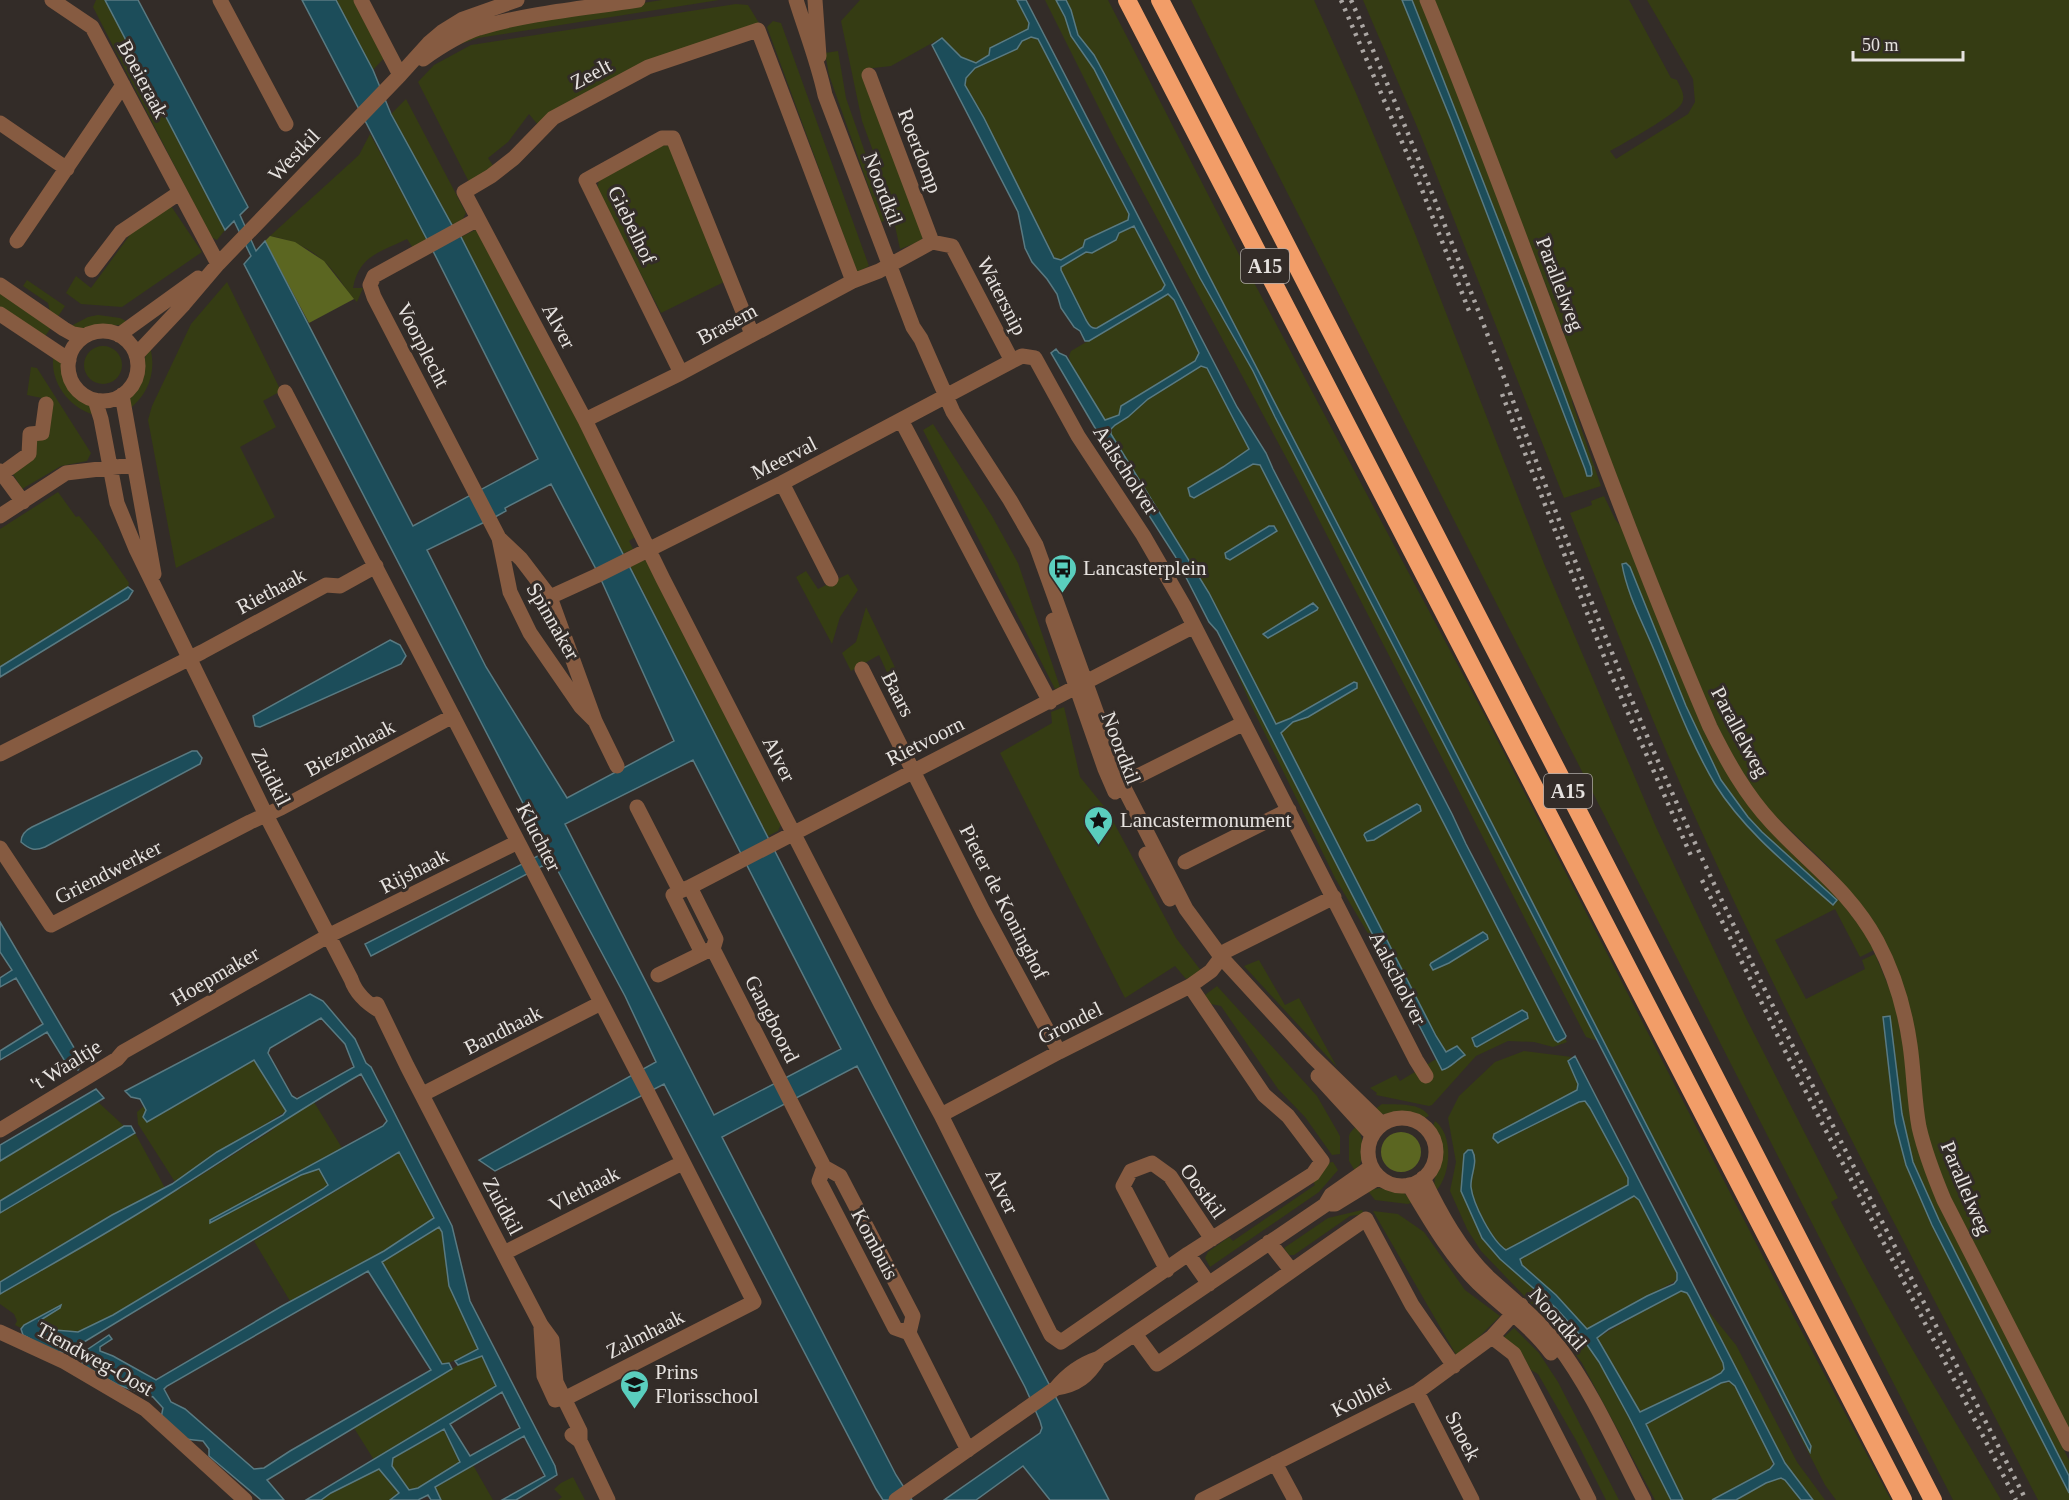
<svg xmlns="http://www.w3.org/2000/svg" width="2069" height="1500" viewBox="0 0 2069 1500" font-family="Georgia,serif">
<rect width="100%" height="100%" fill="#332c28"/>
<path fill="#353c13" d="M96 0H105L225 230 217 240 211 237 93 7Z
M336 0H357L386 56 373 70Z
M662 0H719L478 38 455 46 454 44 516 23Z
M860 0H1018L1029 23 1028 30 990 48 989 55 975 63 961 57 941 38 891 66 865 69 923 236 921 241 900 249 887 189 862 121 841 21Z
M1045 0H1056L1065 17 1071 36 1094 69 1200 278 1253 371 1275 417 1598 1041 1586 1037 1302 487 1116 142Z
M1066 0H1108L1234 245 1485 716 1794 1317 1891 1500H1836L1825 1485 1696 1232 1810 1451 1811 1446 1422 687 1106 78 1094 55 1078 35 1071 10Z
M1191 0H1314L1356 93 1414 231 1545 566 1656 827 1747 1020 1838 1198 1831 1202C1883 1304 1944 1401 2001 1500H1953L1237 94Z
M1363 0H1402L1451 120 1587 476 1592 474 1591 467 1526 291 1412 0H1420L1475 138 1573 397 1572 402 1601 486 1564 498 1421 136Z
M1433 0H1629L1671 78 1677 80C1680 87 1686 95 1682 103 1676 115 1624 143 1610 151L1616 159 1688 114 1695 102 1693 79 1647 0H2069V1433L1950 1196 1932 1151 1925 1122 1916 1043 1870 916 1830 868 1768 809 1750 786 1722 736 1685 652 1602 438 1545 283Z
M736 4 748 5 759 23 661 58 538 125 529 114 508 142 488 158 494 167 469 182 418 82 434 65 471 45Z
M773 21 781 23 869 266 857 272 767 27Z
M1032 37H1038L1167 288 1097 328 1090 327 1086 320 984 118 965 85 966 78 975 68 1017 49 1022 41Z
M838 51 846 98 874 178 884 221 881 222 829 75 825 53Z
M406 99 466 213 462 220 452 225 391 114Z
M370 134 427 239 413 248 407 239C381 252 359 255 353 288H363L357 302C348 294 344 285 337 276 320 253 298 241 270 236L359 155Z
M663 145 671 146 724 282 661 313 597 189 599 180Z
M171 206 202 252 122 307 81 304 66 293 76 276 91 288 135 228Z
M475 230 482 232 637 536 629 541 633 549 622 554 461 237Z
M27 280 65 306 57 318 50 312 48 303 23 286Z
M227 282 281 391 263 401 276 427 240 447 275 517 176 568 148 420 152 406 191 324Z
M0 290 52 326 44 338 0 309Z
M1169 293 1207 360 1481 883 1567 1042 1553 1047 1534 1042 1508 1041 1476 1056 1432 1105 1429 1106 1376 1095 1377 1093 1370 1088 1396 1075 1400 1081 1441 1056 1335 878 1249 701 1212 613 1070 364 1069 356 1071 351Z
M98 315 120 318 130 323C116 327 113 324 101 326 90 327 82 330 71 326L88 317Z
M84 365a19 19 0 1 1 38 0a19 19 0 1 1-38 0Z
M150 347C157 372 148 395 128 410 130 393 135 393 140 379 144 368 143 357 150 347Z
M54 353 62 363 69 386 87 403 95 415C69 408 48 381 54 353Z
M31 367 37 368 91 453 87 461 61 466 22 489 13 474 36 437 49 436 52 400 27 395Z
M933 424 992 516 1018 563 1060 687 1055 689 923 430Z
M58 492 76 517 79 516 101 543 129 583 128 587 0 667V529Z
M1604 496 1615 519 1622 528 1707 736 1830 887 1864 932 1874 950 1860 957 1835 909 1775 940 1806 999 1865 969 1862 960 1875 954 1893 997 1937 1200 2069 1460V1476L1939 1220 1913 1162 1902 1114 1890 1017H1883L1895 1123 1906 1165 1932 1225 2069 1493V1500H2038C1923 1277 1804 1056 1700 828 1653 725 1612 619 1570 513L1592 505 1591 501Z
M645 560 648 562 783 820 778 831 768 836 630 566Z
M806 571 818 589 848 574 858 590 840 617 832 644 796 577Z
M866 607 900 678 891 681 879 655 851 671 842 653 856 642Z
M1064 707 1080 777 1107 810 1176 938 1202 972 1186 979 1175 966 1125 998 1000 753 1052 723 1051 712Z
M1259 960 1285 1005 1299 998 1337 1067 1244 966Z
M1217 986 1317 1096 1340 1136V1154L1332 1155 1305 1117 1278 1089 1221 1006 1211 1004 1205 995Z
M1524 1051 1572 1057 1569 1059 1579 1086 1576 1091 1493 1136 1501 1141 1579 1102 1585 1101 1590 1107 1628 1178V1185L1506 1250C1492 1241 1473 1204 1471 1188 1471 1179 1474 1168 1475 1159L1468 1150 1464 1154 1461 1191 1482 1238 1500 1259 1551 1303 1576 1330 1599 1362 1629 1417 1671 1500H1655L1582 1363 1557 1330 1481 1251 1467 1229 1450 1191 1456 1162 1448 1118 1459 1096 1495 1062Z
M254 1060 286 1111 175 1182 138 1124 137 1112 144 1106 146 1110 147 1122Z
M98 1102 124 1126 0 1201V1161Z
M314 1102 342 1148 210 1222 301 1175 319 1169 328 1185 302 1204 113 1315 78 1332 44 1329 39 1326V1321L60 1308 24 1325 21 1328 15 1325 17 1321 14 1314 0 1304V1294L176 1191 271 1131 290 1115Z
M1382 1104C1398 1105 1420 1102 1429 1116L1424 1118 1411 1113 1383 1114 1374 1110Z
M1435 1121C1454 1135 1451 1175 1436 1191 1431 1177 1440 1169 1441 1156 1442 1145 1437 1137 1433 1126Z
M1356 1126C1365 1139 1366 1160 1355 1171L1349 1161V1136L1350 1133Z
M135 1133 165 1188 112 1215 0 1282V1213Z
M400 1152 434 1218 384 1251 290 1301 254 1241Z
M1333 1162 1338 1170 1319 1192 1210 1267 1205 1258 1208 1252 1229 1237 1233 1241 1315 1185 1312 1180 1325 1163Z
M1379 1188 1404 1193 1413 1202 1408 1204 1375 1200 1368 1191Z
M1632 1196 1639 1200 1677 1273V1280L1587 1329 1556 1295 1520 1264V1259Z
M1362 1210 1366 1218 1357 1215 1350 1216 1294 1255H1289L1284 1248 1328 1218Z
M1373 1211 1398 1214 1424 1232 1465 1290 1500 1316 1458 1358Z
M439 1227 442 1232 449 1286 478 1349 449 1363 442 1364 382 1262Z
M1681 1291 1687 1293 1689 1296 1723 1363 1724 1369 1721 1373 1712 1378 1640 1412 1597 1338 1671 1295Z
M1705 1307 1736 1345 1797 1462 1825 1500H1813L1785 1463Z
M1514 1328 1539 1353 1558 1382 1619 1500H1606L1577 1442 1538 1374 1531 1370 1521 1352 1504 1337Z
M482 1356 497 1386 374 1460 354 1428 460 1364Z
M1731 1382 1735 1386 1771 1457 1773 1467 1712 1500H1683L1646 1425 1721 1383Z
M443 1429 460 1462 418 1488 409 1490 392 1466 393 1458Z
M473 1465 493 1500H441L434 1488Z
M379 1469 399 1494 390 1500H321L331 1493Z
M573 1477 585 1500H558L562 1497 554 1489 561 1483Z
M1781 1478 1785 1480 1801 1500H1736L1766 1483Z"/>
<path fill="#5b6621" d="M270 236 295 242 324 261 354 299 309 323 265 241Z
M1381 1152a20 20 0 1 1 40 0a20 20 0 1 1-40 0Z"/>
<path fill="#1c4d5a" stroke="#597a82" stroke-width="1.5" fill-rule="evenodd" d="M105 0H138L248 207 240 215 256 251 265 241 413 526 538 459 433 251 302 0H336L373 70 391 114 452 225 461 237 919 1133 1109 1500H1050L1023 1466 976 1500H944L1040 1433 1042 1428 1040 1421 1025 1387 857 1066 722 1137 896 1475 912 1500H883L876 1489 664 1084 495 1171 479 1160 656 1062 625 996 558 871 542 866 371 956 365 944 538 856 544 844 244 264 251 256 234 221 225 230ZM551 484 598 573 674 741 567 798 486 667 427 550 495 517 506 511 505 508ZM693 760 841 1049 714 1115 565 824Z
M1017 0H1026L1237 407 1266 453 1273 469 1452 814 1466 844 1566 1036 1565 1038 1558 1042 1555 1040 1260 465 1253 464 1194 498 1190 496 1188 488 1223 467 1249 449 1207 368 1201 366 1148 399 1128 417 1115 425 1111 429V434L1209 593 1276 724 1291 718 1354 682 1357 683V688L1308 717 1293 722 1281 733 1436 1036 1446 1052 1457 1046 1465 1055C1457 1059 1451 1068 1442 1070L1217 631 1209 622 1175 556 1118 467 1051 353 1056 349 1059 353 1066 356 1105 420 1119 415 1121 406 1195 361 1199 353 1174 300 1168 294 1089 341H1085L1080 331 1074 327 1061 308 1057 294 1047 279 1032 262 1025 248 1018 212 932 45 942 38 961 57 976 63 989 55 990 48 1028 29 1029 23ZM1031 37 1038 39 1129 214 1128 220 1085 240 1083 247 1061 260 1054 258 984 118 965 85 966 78 975 68 1017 49 1022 41ZM1134 226 1165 285 1162 290 1097 328C1091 329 1089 325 1086 320L1061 270V267L1086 252 1092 253 1116 240 1119 233Z
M1056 0H1066L1071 10 1078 35 1094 55 1106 77 1422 687 1811 1446 1810 1452 1275 417 1253 371 1200 278 1094 69 1071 36 1065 17Z
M1402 0H1412L1418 15 1526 291 1591 467 1592 474 1591 476H1587L1585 469 1451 120Z
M1269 526H1274L1277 531 1230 560 1226 558 1225 553Z
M1626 563 1630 567 1686 706 1721 780 1748 817 1762 832 1837 900 1833 905C1791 868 1745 832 1715 784 1690 742 1673 695 1654 650 1643 623 1627 594 1622 564Z
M128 587 133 591 128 599 0 677V667Z
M1313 603 1318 608 1317 610 1268 638 1263 634Z
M390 640 400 645 406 656 401 664 260 727 255 726 253 716Z
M192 751H197L202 758 200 764 45 847C35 851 30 850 21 842 21 834 26 830 32 827Z
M1417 804 1420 806 1421 811 1374 840 1367 841 1364 835 1365 833Z
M0 922 83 1063 78 1070 66 1063 47 1032 0 1060V1051L43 1024 16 978 0 987V978L12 970 0 952Z
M1483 932 1487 935 1488 939 1449 963 1433 970 1430 965 1431 963Z
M310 994 323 1001 355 1039 366 1063 371 1067 452 1226 470 1301 555 1466 557 1475 516 1500H502L545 1476 524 1436 435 1487 441 1500H431L428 1495 418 1500H390L399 1493 379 1469 331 1493 321 1500H306L496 1386 482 1356 458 1365 455 1361 478 1349 449 1286 442 1232 439 1227 382 1262 442 1364 449 1363 452 1369 267 1480 284 1500H261L209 1456V1449L203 1441 185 1439 161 1418 163 1408 153 1397 118 1385 82 1365 81 1354 74 1348C58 1360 39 1343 23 1335L21 1329 24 1325 61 1305 60 1308 39 1321V1326L44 1329 78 1332 113 1315 323 1189 328 1185 319 1169 301 1175 210 1223V1220L383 1126 387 1121 361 1074C298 1110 238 1151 176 1190 119 1227 59 1260 0 1294V1282L112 1215 172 1184 217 1152 283 1115 286 1111 254 1060 147 1122 143 1117 146 1110 140 1099 131 1097 125 1091ZM321 1018 345 1044 354 1067 297 1099 292 1096 268 1053 270 1048ZM399 1152 434 1218 384 1251 282 1306 156 1380 113 1356 100 1351V1347L112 1339 109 1335 85 1351 79 1345ZM368 1271 431 1370 290 1451 264 1468 254 1469 185 1409 171 1402 164 1389 167 1386ZM502 1392 520 1428 470 1456 450 1424ZM444 1429 460 1462 418 1488 409 1490 392 1466 393 1458Z
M1522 1010 1527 1013 1528 1018 1477 1047 1475 1046 1472 1038Z
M1890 1016 1902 1114 1913 1162 1939 1220 2069 1476V1493L1932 1225 1906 1165 1895 1123 1883 1017Z
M1575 1056 1785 1463 1813 1500H1801L1785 1480 1781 1478 1766 1483 1736 1500H1712L1770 1469 1774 1464 1735 1386 1729 1381 1721 1383 1646 1424 1683 1500H1671L1629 1417 1599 1362 1581 1336 1556 1308 1500 1259 1482 1238 1461 1191 1464 1154 1468 1150H1472C1479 1162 1470 1175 1471 1187 1473 1204 1492 1241 1506 1250L1628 1185V1178L1590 1108 1585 1101 1579 1102 1501 1141 1498 1143 1493 1138 1494 1134 1577 1090 1578 1084 1568 1061ZM1634 1196 1639 1200 1677 1273V1280L1674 1284 1647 1296 1587 1329 1556 1295 1522 1265 1520 1259ZM1681 1291 1687 1293 1689 1296 1723 1363 1724 1369 1721 1373 1712 1378 1640 1412 1597 1338 1609 1329Z
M96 1089 104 1098 0 1161V1145Z
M124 1126H131L135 1133 0 1213V1201Z"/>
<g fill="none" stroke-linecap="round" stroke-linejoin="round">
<path stroke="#865b41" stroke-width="15" d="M52 0 92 27 218 264
M220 0 286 124
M361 0 400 75
M796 0C806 32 818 62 825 95L913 327 921 339 953 412 1010 500 1036 545 1123 786 1186 909 1222 958 1312 1056 1382 1124
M815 0 819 56
M1427 0C1526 240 1607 488 1710 727 1727 761 1745 794 1772 823 1810 864 1849 890 1877 941 1894 973 1905 1010 1910 1045 1914 1072 1914 1100 1919 1127 1925 1153 1934 1176 1944 1200L2069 1444
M423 59C440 47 458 35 479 28 528 13 587 8 638 0
M869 75 932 242
M0 123 67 169
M478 219 374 276 370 285 374 297 499 538 510 592 530 633 581 707 595 721 550 597 521 559 499 538
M17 241 123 85
M92 270 121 232 179 193
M853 281 758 30 648 67 553 118 514 158 491 176 464 192 585 420 663 579 882 1006 941 1115 1051 1335 1061 1342 1188 1254 1313 1174 1322 1161 1288 1116 1264 1095 1190 986
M0 285 64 329 73 334 85 336
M0 314 69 360
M68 366a35 35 0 1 1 70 0a35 35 0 1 1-70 0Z
M119 335 198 278
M136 355 184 304 218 264 400 75 429 43 442 32 463 19 517 0
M1012 361 1022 356 1035 358 1078 436 1143 535 1184 606 1416 1060 1426 1076
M681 373 586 180 662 138H673L752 334
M285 392 648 1093 754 1302 570 1396 555 1400
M122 395 154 574
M95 400 101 419 117 503 136 549 266 815 351 979C356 994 366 1003 380 1011
M901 420 1050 702
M0 471 23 502
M0 475 29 454 30 434 42 433 46 404
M782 483 831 579
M0 516 66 473 133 465
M550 597 596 576 782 483 1012 361 952 246 932 242 879 271 853 281 681 373 585 420
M1053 620 1105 769 1115 792
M862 669 983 911 1059 1052
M595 721 617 766
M0 754 202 652 326 585 340 586 376 566
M1140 775 1244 723
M637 807 680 891 690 887
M0 848 51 925 250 822 281 808 453 716
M1146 854 1170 899
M1185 862 1289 810
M680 891 673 895 702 953
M658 975 709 950
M377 1004 407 1066 518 1281 541 1325 552 1340 556 1382 580 1431V1441
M1318 1076 1372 1135
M423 1094 601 1003
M941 1115 1059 1052 1190 986 1211 971 1226 951 1334 897
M1368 1152a34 34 0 1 1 68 0a34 34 0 1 1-68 0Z
M0 1130 117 1059 123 1052 328 936 518 842
M824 1167 819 1181 895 1328 909 1333
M1423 1178C1440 1213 1460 1250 1488 1277 1512 1299 1537 1318 1557 1344 1592 1390 1617 1448 1644 1500
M1409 1185C1430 1220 1449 1254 1478 1283 1503 1307 1530 1325 1551 1353
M1331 1204H1335L1379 1177
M1269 1242 1291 1270
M504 1253 682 1163
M1188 1254 1209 1284
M1167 1270 1123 1186 1131 1171 1152 1163 1170 1176 1212 1239
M541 1328 544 1376 555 1400
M0 1332 65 1362 145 1409 245 1500
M1135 1334 1157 1364C1228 1318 1295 1267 1366 1219L1412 1305 1454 1366
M1492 1337 1514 1354 1589 1500
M1056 1388C1077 1385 1088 1376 1099 1358
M1417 1392 1472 1500
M572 1435 580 1441 608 1500
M968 1450 909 1333 913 1316 840 1176 824 1167 713 949 716 939 690 887 1194 626
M1275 1463 1295 1500
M896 1500 1056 1388C1068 1373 1081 1364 1099 1358L1325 1205 1331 1195 1371 1167
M1202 1500 1417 1392 1492 1337 1521 1305"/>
<path stroke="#f29d68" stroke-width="18" d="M1127 0 1903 1500
M1160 0 1933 1500"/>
<path stroke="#aba6a3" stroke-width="4.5" stroke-dasharray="3 6" stroke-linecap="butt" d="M1341 0 1417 177 1471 316
M1351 0C1461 247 1546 504 1654 752 1766 1007 1899 1252 2026 1500
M1502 394 1610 672 1692 858
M1702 880 1788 1057 2016 1500"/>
</g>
<defs>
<symbol id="bus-pin" viewBox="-11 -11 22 30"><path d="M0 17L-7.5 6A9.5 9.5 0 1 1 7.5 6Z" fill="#5acebe" stroke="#332c28"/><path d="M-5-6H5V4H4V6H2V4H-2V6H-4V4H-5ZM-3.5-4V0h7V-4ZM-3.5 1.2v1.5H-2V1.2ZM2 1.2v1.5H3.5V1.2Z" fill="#111"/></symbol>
<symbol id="sight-pin" viewBox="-11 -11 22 30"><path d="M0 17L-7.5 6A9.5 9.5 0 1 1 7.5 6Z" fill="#5acebe" stroke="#332c28"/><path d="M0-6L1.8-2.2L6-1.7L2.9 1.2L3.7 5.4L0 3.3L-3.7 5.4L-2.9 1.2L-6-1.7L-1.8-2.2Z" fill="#111"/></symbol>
<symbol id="school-pin" viewBox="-11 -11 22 30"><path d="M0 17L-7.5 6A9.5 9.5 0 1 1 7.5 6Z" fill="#5acebe" stroke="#332c28"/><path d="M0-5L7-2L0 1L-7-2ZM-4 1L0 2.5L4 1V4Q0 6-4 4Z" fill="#111"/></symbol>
</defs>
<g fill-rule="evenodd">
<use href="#bus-pin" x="1046" y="552" width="33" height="45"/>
<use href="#sight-pin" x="1082" y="804" width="33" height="45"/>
<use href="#school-pin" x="618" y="1368" width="33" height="45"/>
</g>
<g text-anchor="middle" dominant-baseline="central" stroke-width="6" stroke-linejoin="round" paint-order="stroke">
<g fill="#332c28" stroke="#b0aba8" stroke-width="1.5">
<rect x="1241" y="249" width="48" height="34" rx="4.5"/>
<rect x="1544" y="774" width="48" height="34" rx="4.5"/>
</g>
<g font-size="20" font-weight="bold" fill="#e6e2df">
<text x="1265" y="266">A15</text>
<text x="1568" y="791">A15</text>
</g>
<g font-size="21" fill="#e6e2df" stroke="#332c28">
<text transform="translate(591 74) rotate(-28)">Zeelt</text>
<text transform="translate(143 79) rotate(62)">Boeieraak</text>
<text transform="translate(920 151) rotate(69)">Roerdomp</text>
<text transform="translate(294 155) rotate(-46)">Westkil</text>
<text transform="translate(883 189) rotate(69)">Noordkil</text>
<text transform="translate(632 225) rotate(64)">Giebelhof</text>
<text transform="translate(1560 284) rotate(69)">Parallelweg</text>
<text transform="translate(1002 296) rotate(63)">Watersnip</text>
<text transform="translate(727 324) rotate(-28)">Brasem</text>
<text transform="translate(559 326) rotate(62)">Alver</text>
<text transform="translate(423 345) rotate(63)">Voorplecht</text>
<text transform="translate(784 458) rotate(-27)">Meerval</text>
<text transform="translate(1126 470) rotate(57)">Aalscholver</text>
<text transform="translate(271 591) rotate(-28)">Riethaak</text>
<text transform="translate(553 621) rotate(60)">Spinnaker</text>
<text transform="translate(898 694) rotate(63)">Baars</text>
<text transform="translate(1740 732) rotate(62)">Parallelweg</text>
<text transform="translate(925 741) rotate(-27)">Rietvoorn</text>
<text transform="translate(350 748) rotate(-28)">Biezenhaak</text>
<text transform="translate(1121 748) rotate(69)">Noordkil</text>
<text transform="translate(779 759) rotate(63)">Alver</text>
<text transform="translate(271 777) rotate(63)">Zuidkil</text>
<text transform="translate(539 837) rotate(63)">Kluchter</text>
<text transform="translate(414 871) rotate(-27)">Rijshaak</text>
<text transform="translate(108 872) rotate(-27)">Griendwerker</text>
<text transform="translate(1004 902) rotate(63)">Pieter de Koninghof</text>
<text transform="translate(215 976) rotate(-30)">Hoepmaker</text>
<text transform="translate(1398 978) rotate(63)">Aalscholver</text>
<text transform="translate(772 1019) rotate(63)">Gangboord</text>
<text transform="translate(1070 1023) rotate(-27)">Grondel</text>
<text transform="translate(503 1030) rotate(-27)">Bandhaak</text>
<text transform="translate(66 1065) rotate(-32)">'t Waaltje</text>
<text transform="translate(1966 1188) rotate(67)">Parallelweg</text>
<text transform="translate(584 1189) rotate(-27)">Vlethaak</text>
<text transform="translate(1002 1191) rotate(63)">Alver</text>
<text transform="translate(1203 1191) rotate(54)">Oostkil</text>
<text transform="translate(503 1206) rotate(62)">Zuidkil</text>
<text transform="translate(875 1244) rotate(62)">Kombuis</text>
<text transform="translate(1558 1319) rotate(49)">Noordkil</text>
<text transform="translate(645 1334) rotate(-27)">Zalmhaak</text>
<text transform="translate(95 1359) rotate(29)">Tiendweg-Oost</text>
<text transform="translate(1361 1397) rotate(-27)">Kolblei</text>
<text transform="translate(1463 1436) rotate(63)">Snoek</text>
</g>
<g font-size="21" fill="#e6e2df" stroke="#332c28" text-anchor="start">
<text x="1083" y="568">Lancasterplein</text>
<text x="1120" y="820">Lancastermonument</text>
<text x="655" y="1372">Prins<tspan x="655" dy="24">Florisschool</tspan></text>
</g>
</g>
<path d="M1853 51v9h110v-9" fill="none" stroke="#e6e2df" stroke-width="3"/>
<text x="1862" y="51" font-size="18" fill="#e6e2df" stroke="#332c28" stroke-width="4.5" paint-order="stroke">50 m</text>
</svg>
